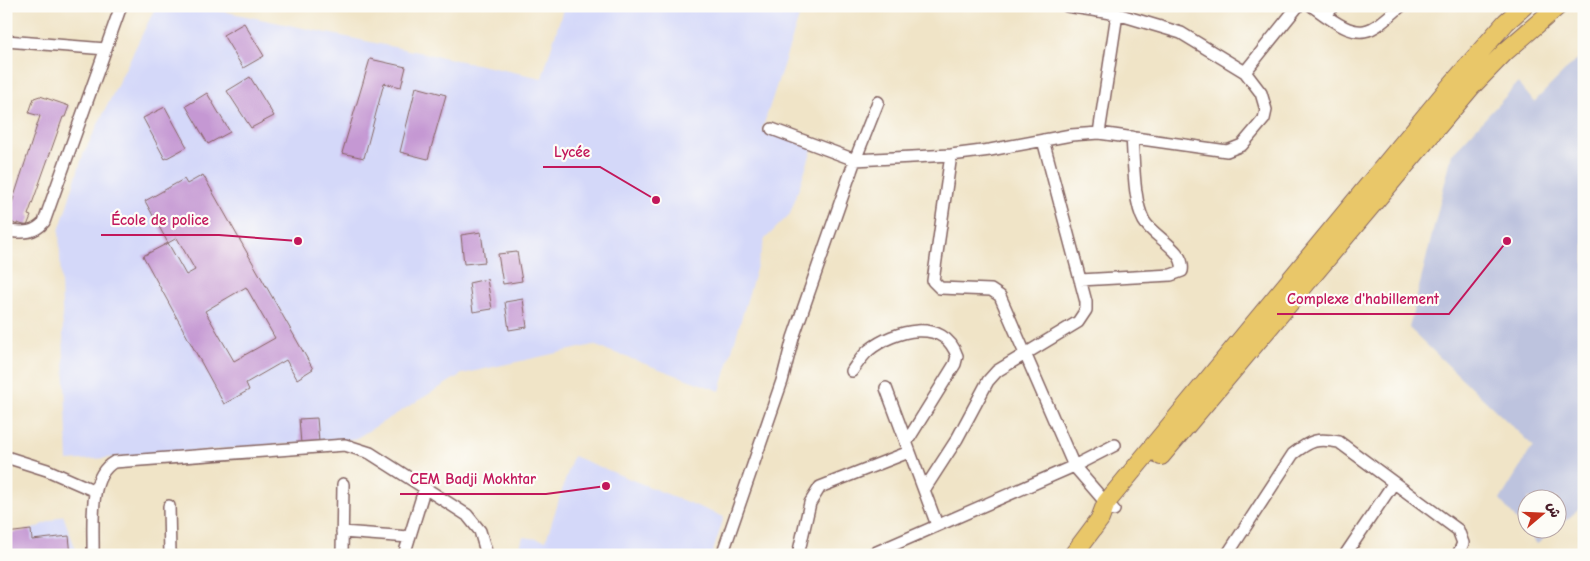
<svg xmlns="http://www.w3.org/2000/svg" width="1590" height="561" viewBox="0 0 1590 561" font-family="'Comic Neue','Playpen Sans Arabic',sans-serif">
<rect width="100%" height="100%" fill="#fdfcf7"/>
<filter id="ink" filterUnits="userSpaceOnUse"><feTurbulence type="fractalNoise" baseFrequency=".02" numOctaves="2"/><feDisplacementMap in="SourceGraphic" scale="10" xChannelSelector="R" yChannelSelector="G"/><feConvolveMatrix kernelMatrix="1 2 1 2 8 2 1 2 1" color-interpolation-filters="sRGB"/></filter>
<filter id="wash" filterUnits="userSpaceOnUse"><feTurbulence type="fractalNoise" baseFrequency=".0096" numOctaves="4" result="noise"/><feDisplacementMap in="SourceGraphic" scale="20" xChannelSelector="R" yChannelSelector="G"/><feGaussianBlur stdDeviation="1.12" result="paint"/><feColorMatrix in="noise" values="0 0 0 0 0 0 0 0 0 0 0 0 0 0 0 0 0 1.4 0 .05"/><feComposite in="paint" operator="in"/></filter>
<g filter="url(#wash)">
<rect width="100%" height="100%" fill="#f0e4c7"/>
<path fill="#d4d8f9" d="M156 6H198L542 78 564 6 802 8 762 130 813 147 790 214 765 239 720 391 593 345 462 374 355 439 68 461 59 231 83 155Z
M573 456 724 517 712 555H517L523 537 546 540Z
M63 515 78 555H6L31 530Z"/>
<path fill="#bdc3de" d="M1584 52V505L1558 527V498H1528V528L1556 529 1537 544 1500 500 1533 446 1409 328 1452 154 1518 83 1534 102Z"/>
<g id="blocks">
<path fill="#c598d3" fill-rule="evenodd" d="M244 23 264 56 243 68 223 35Z
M370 59 406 67 401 87 384 83 364 158 342 153Z
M250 77 274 116 251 128 227 91Z
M416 87 446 95 428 159 400 152Z
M207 93 230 132 208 144 186 106Z
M40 96 69 106 65 117H63L28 215 31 216 27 226 17 223V225L6 219V201L12 203 40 116 29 113 34 98Z
M165 107 187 147 165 159 143 118Z
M203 175 313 369 297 379 286 360 246 383 249 390 224 404 143 256 168 243 186 275 195 270 177 238 168 243 145 201 184 179 187 184ZM246 287 275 338 234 361 205 311Z
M481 232 485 262 464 264 461 235Z
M517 252 522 281 503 284 498 254Z
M487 279 492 309 473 312 469 283Z
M523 299 527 327 509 330 505 302Z
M317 418 319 442 301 444 299 419Z
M31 530 32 540 69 536 71 555H6V533Z"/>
</g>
</g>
<g filter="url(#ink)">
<use href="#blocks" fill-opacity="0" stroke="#846462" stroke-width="1"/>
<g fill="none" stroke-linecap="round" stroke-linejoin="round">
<defs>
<path id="street" d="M1312 6 1326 16
M1333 6 1326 16C1362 41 1369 34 1401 6
M6 41 106 49
M1245 72 1298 6
M772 129 855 160 951 155 990 150 1071 135 1099 133 1227 151 1242 145 1264 119 1266 110 1261 93 1245 72 1181 33 1117 14 1067 6
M1099 133 1117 14
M951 155 933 281 940 288 991 290 1000 296 1074 466 1106 503 1114 510
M6 231C21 232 33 235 44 222L121 6
M1080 280 1171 275 1182 271C1186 250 1153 237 1144 221 1133 201 1134 160 1132 137
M852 371C857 364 862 356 869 350 894 330 944 317 957 356L955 364 906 443
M886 388 937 525
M6 457 47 470 95 491
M924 490 957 439 988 381 997 371 1078 322 1086 310V302L1043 140
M169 506 170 555
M342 532 409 537
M93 555C94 527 87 477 114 462L345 445 370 453 467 515 480 531 487 555
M342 555 343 484
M404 555 425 487
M722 555 782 381 793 338 855 160 878 102
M798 555 810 503 820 487 909 452
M870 555 1074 466 1115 445
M1227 555 1293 454C1311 440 1317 438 1339 442L1458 530 1463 543 1458 555
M1345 555 1393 484"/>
<path id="primary" d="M1161 456 1471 87 1505 52 1558 6
M1073 555 1100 519 1106 503 1447 90 1506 22 1524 6"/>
</defs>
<use href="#street" stroke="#846462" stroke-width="14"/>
<use href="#primary" stroke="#846462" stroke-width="20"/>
<use href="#street" stroke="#fff" stroke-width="11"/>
<use href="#primary" stroke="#e9c769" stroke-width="18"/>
</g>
</g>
<path fill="none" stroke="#c2185b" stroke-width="2" d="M656 200L600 167H543M298 241L219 235H101M1507 241L1449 314H1277M606 486L546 494H400"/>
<g fill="#c2185b" stroke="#fdfcf7" stroke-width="2">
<circle cx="656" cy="200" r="5"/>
<circle cx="298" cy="241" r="5"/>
<circle cx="1507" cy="241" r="5"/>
<circle cx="606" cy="486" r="5"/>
</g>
<g font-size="15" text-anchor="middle" font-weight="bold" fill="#c2185b" stroke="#fdfcf7" stroke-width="4.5" stroke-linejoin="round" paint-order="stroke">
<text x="572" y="157">Lycée</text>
<text x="160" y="225">École de police</text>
<text x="1363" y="304">Complexe d'habillement</text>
<text x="473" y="484">CEM Badji Mokhtar</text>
</g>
<rect width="1590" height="561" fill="none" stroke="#fdfcf7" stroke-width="25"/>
<g transform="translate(1542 514) rotate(71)"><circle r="24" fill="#fdfcf7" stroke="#b5a4a5"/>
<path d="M0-4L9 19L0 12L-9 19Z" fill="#c8321e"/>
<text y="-8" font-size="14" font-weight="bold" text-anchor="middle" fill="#4a1f2b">ش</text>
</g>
</svg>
